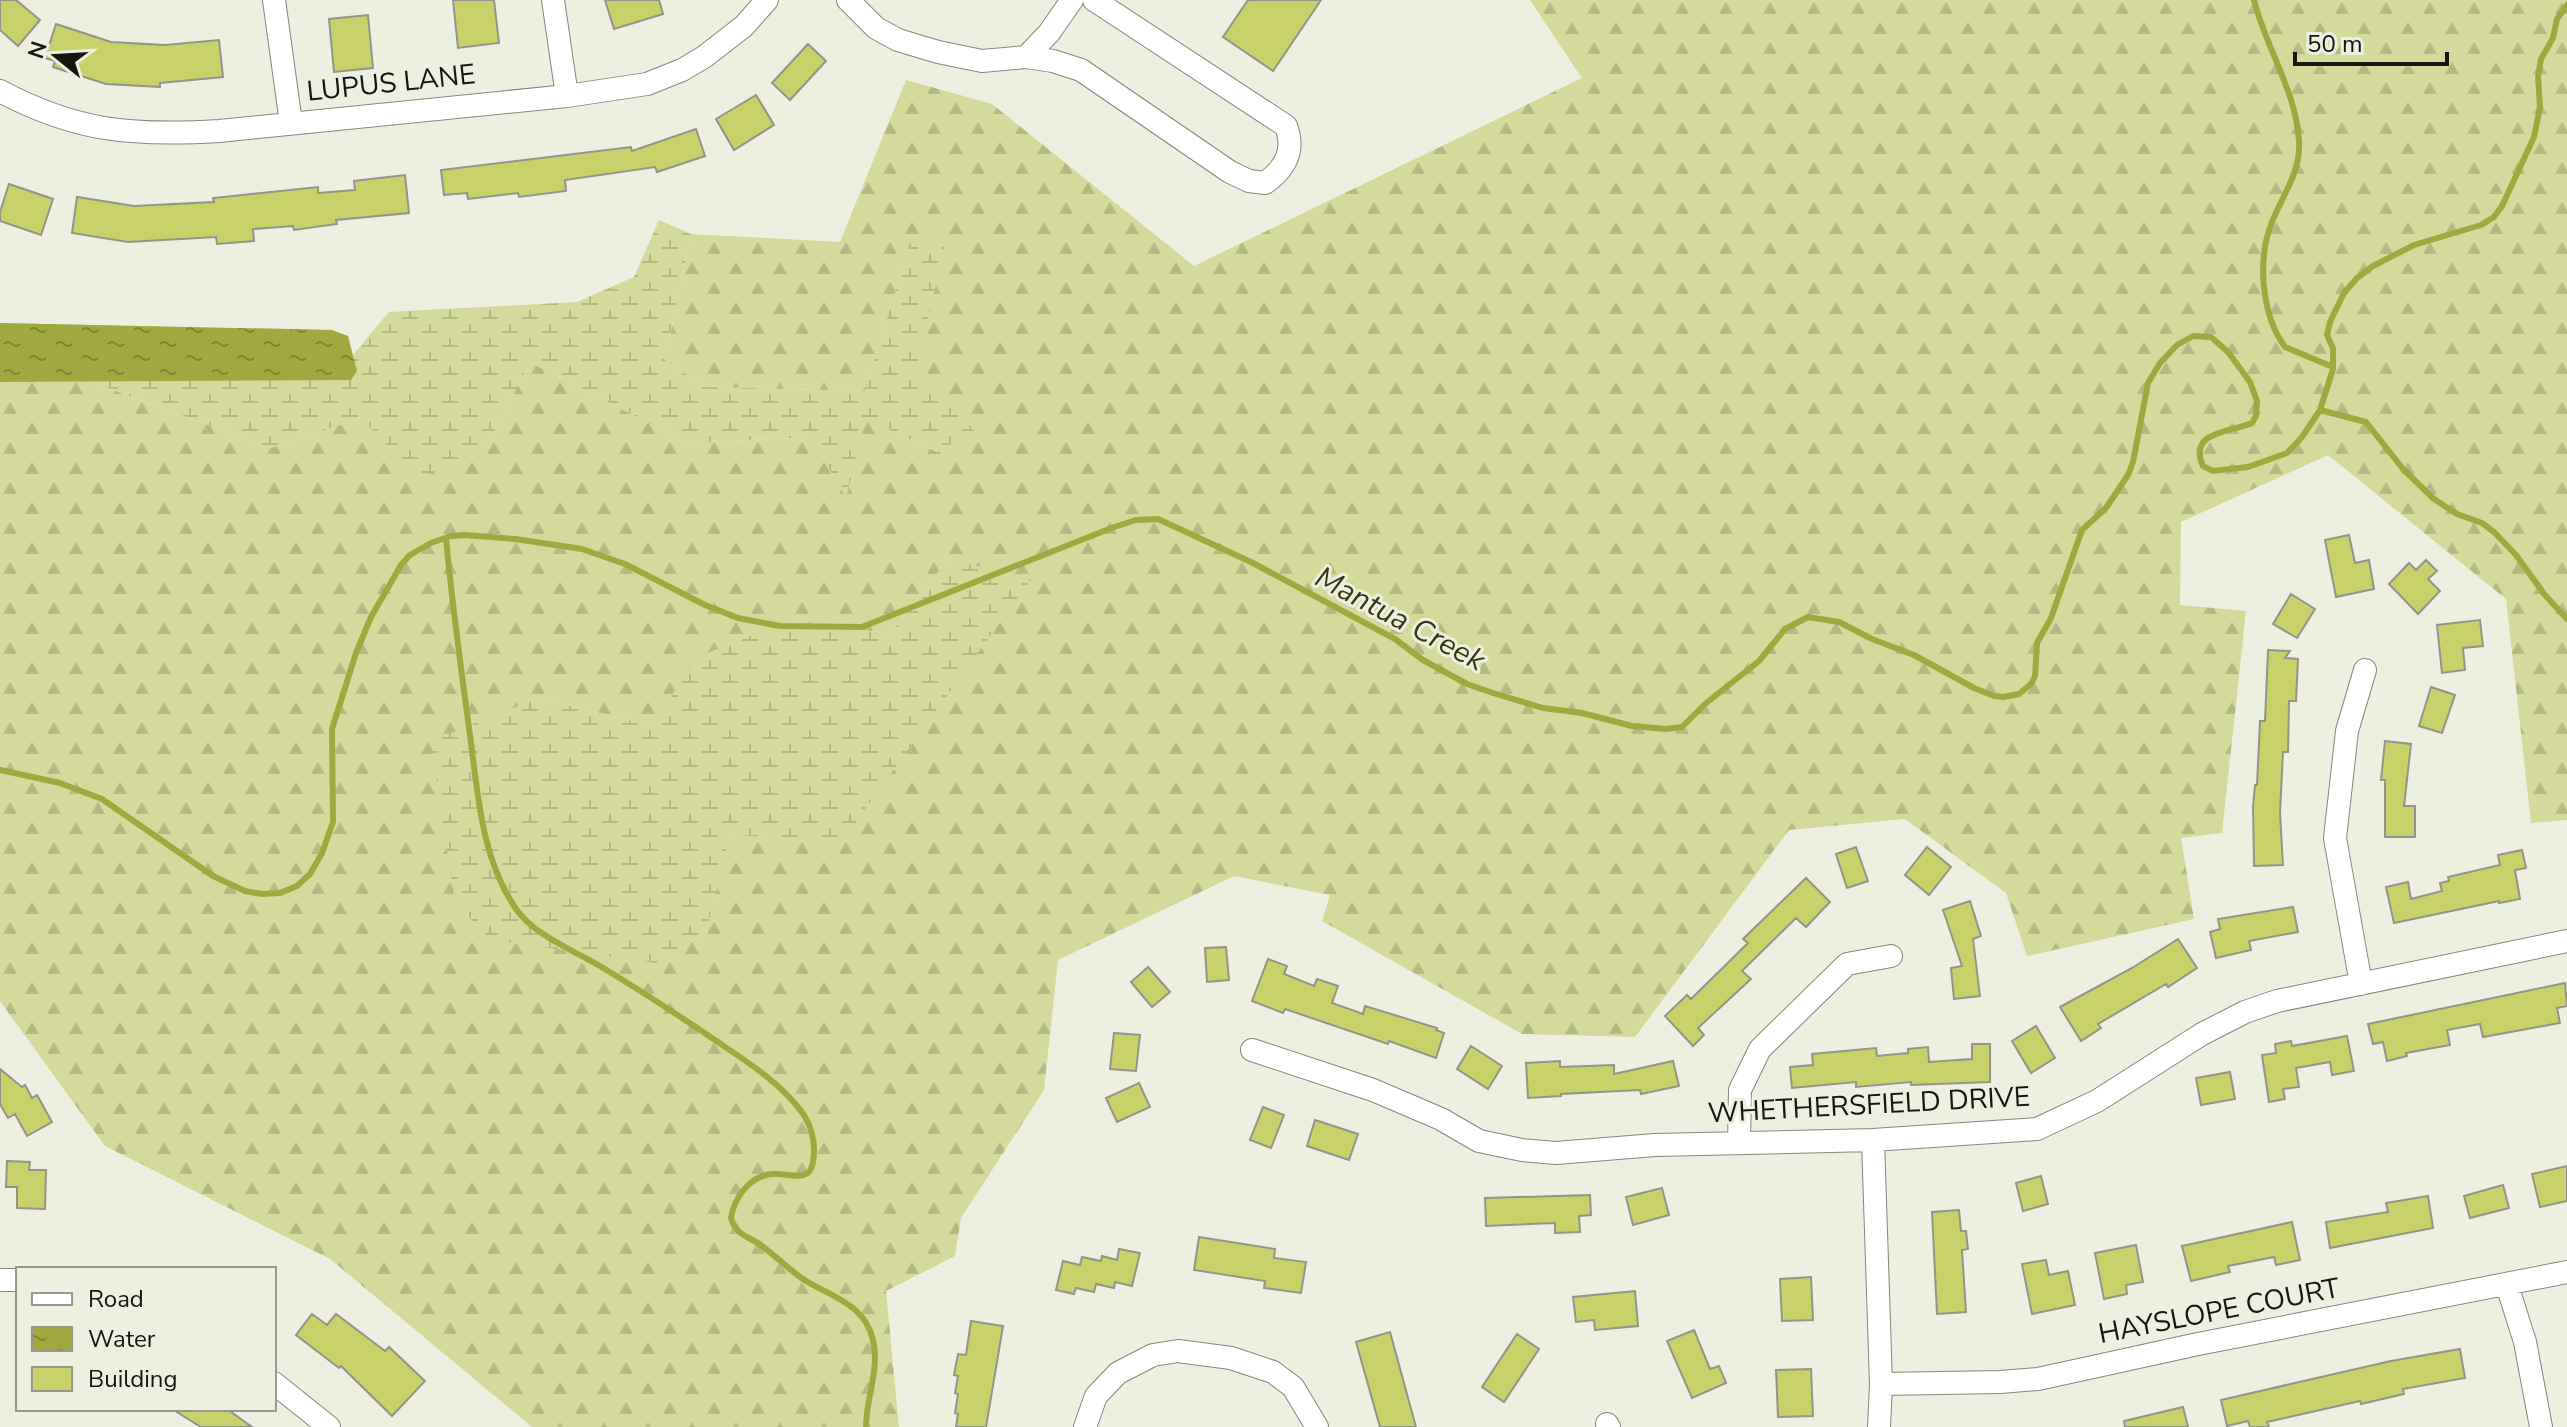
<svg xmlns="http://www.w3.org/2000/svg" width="2567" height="1427" viewBox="0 0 2567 1427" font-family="'Nunito Sans',sans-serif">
<defs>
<pattern id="forest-firs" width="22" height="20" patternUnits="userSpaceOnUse" patternTransform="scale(2)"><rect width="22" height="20" fill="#d3da9b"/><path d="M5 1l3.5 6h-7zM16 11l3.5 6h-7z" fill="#b4ba84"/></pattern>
<pattern id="wetland-marsh" width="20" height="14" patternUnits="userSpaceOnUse" patternTransform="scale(2)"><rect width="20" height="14" fill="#d3da9b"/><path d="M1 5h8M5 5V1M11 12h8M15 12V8" fill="none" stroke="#b4ba84"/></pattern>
<pattern id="water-ripples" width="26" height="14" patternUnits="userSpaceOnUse" patternTransform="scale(2)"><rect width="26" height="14" fill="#a0a83f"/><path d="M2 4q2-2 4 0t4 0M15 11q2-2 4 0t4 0" fill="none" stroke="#818833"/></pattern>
</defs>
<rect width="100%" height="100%" fill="#edefe1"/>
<path fill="url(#forest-firs)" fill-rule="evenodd" d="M1530 0H2567V820L2531 823 2506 599 2328 455 2181 522 2180 605 2246 611 2222 833 2181 838 2194 919 2027 956 2006 893 1905 819 1789 830 1635 1037 1522 1034 1322 921 1330 895 1234 876 1058 960 1044 1090 961 1218 955 1256 886 1291 899 1427H532L330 1259 105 1146 0 1001V367L89 381 270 448 361 418 484 451 530 362 688 443 811 437 866 418 937 452 916 370 910 243 865 391 704 387 665 360 691 234 840 242 906 80 992 104 1194 266 1582 78ZM948 559 844 839 729 835 706 933 656 963 538 698 653 726 793 619 890 634Z"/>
<path fill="url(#wetland-marsh)" d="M659 220 691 234 665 360 704 387 865 391 910 242H946L916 370 974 430 938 452 866 419 846 498 811 437 688 443 530 362 484 451 419 478 361 418 270 448 89 381 0 367V323L332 330 353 355 389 312 577 302 634 277Z
M948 559 1031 579 843 840 730 835 706 933 656 963 491 940 455 903 431 741 538 698 653 726 695 658 793 619 890 634Z"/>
<path fill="url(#water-ripples)" d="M0 323 332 330 348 336 357 371 351 380 0 382Z"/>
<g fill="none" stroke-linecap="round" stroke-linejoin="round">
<path stroke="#a0a83f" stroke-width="6" d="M2254 0C2266 48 2296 91 2299 141 2301 172 2283 194 2272 222 2257 259 2261 314 2285 347L2333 367
M2320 410 2366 422 2403 469 2434 499 2457 514 2482 523 2494 532 2516 555 2544 594 2567 619
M446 538C452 604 461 669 470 735 478 794 481 858 516 909 534 935 573 950 600 966 638 989 675 1013 712 1038 744 1060 781 1082 804 1115 810 1125 814 1138 814 1150 814 1187 795 1173 773 1174 750 1175 734 1198 731 1218 736 1236 749 1236 762 1246 777 1257 790 1271 806 1281 833 1297 865 1305 873 1340 880 1369 866 1398 866 1427
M0 770 60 783 102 799 213 876 245 891 262 894 280 893 297 886 310 874 322 853 333 822 332 729 356 653 371 617 401 565 410 555 431 543 451 536 465 535 515 539 582 549 625 564 705 605 738 618 780 626 862 627 1114 527 1136 520 1158 519 1251 562 1395 639 1423 660 1467 684 1493 693 1543 708 1582 713 1632 726 1666 729 1682 727 1705 704 1759 661 1785 629 1808 617 1839 622 1872 639 1914 655 1974 688 1994 696 2003 697 2019 694 2031 684 2035 676 2037 643 2051 618 2082 530 2106 508 2128 475 2133 462 2148 383 2160 363 2177 345 2193 336 2211 337 2228 352 2250 382 2257 401 2256 416 2252 423C2232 432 2187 431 2203 466L2213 471 2248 467 2287 453 2302 437 2320 410 2333 369V348L2327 335 2330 322 2344 293 2357 278 2373 266 2414 245 2481 225 2494 217 2502 206 2534 137 2540 107 2538 77 2541 59 2553 38 2557 19 2567 5"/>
</g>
<path fill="#c8d16a" stroke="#939588" stroke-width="2" d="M0 0H16L40 20 18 46 0 30Z
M453 0H494L499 43 458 48Z
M605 0H659L663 14 614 29Z
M1248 0H1321L1273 71 1223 37Z
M368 15 373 68 334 72 329 19Z
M56 24 111 42 165 45 219 40 223 77 160 83V87L106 84 53 67 55 61 45 58Z
M808 44 826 61 790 100 772 83Z
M756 95 774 125 734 150 716 119Z
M696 129 705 156 657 172 655 167 565 180 566 191 519 197 518 193 468 199 467 193 444 195 441 170 631 147 632 151Z
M405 175 409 213 336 220 337 224 294 230 293 226 253 229 254 241 217 244 216 237 128 242 72 233 77 197 134 206 214 202 213 198 318 187V193L355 190 354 181Z
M9 184 53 199 41 235 0 221V212Z
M2349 535 2355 563 2369 560 2374 589 2336 597 2325 540Z
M2426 560 2437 571 2428 579 2440 591 2418 614 2389 584 2409 563 2416 570Z
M2291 594 2315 609 2297 638 2273 624Z
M2480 620 2483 646 2463 648 2465 670 2442 673 2437 625Z
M2268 650 2290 651 2285 658 2298 659 2296 701H2289L2288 752H2283L2280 813 2283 865 2254 866 2253 807 2255 785H2257L2260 721H2265Z
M2431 687 2455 695 2442 733 2419 726Z
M2385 741 2411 744 2404 806H2415V837H2385V780H2381Z
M1856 847 1868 881 1847 888 1836 854Z
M1927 847 1951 867 1929 895 1905 875Z
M2522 850 2526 868 2515 870 2520 899 2499 903V901L2394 923 2386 887 2408 882 2411 899 2442 891 2440 883 2449 881 2448 877 2500 865 2498 855Z
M1806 878 1830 902 1806 927 1796 918 1742 971 1751 979 1698 1028 1704 1035 1693 1046 1665 1016 1687 995 1691 999 1748 943 1743 939Z
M1970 901 1981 936 1973 939 1980 996 1954 999 1951 968 1962 966 1943 910Z
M2293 907 2298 932 2249 941 2251 950 2216 958 2210 932 2220 929 2218 919Z
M2178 939 2197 968 2168 987 2166 984 2098 1024 2101 1028 2081 1041 2060 1007 2132 968Z
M1226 947 1229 980 1207 982 1205 948Z
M1268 959 1287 966 1284 974 1314 986 1317 979 1338 986 1332 1003 1363 1014 1365 1006 1437 1028 1436 1030 1444 1033 1436 1058 1389 1041 1388 1044 1285 1009 1283 1013 1252 1001Z
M1148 967 1170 992 1152 1007 1131 982Z
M2565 983 2567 1006 2557 1008 2560 1023 2483 1037 2480 1024 2447 1030 2450 1045 2406 1053 2407 1056 2387 1061 2383 1042 2373 1044 2368 1024Z
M2036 1026 2055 1058 2031 1073 2012 1041Z
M1114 1033 1140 1035 1136 1071 1110 1069Z
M2347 1036 2354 1071 2332 1075 2330 1062 2296 1068 2299 1087 2283 1089 2285 1099 2269 1102 2262 1055 2276 1053 2275 1044 2291 1041 2292 1046Z
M1972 1044H1990V1082L1911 1085V1082L1856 1087V1082L1792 1088 1790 1067 1813 1065 1812 1054 1876 1048 1877 1056 1908 1053V1049L1928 1047 1929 1062 1972 1059Z
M1471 1046 1502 1066 1488 1089 1457 1069Z
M1560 1061V1067L1614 1065V1074L1673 1061 1679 1086 1641 1094 1640 1090 1561 1094V1096L1528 1098 1526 1063Z
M0 1069 22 1087 25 1085 32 1098 37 1095 52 1122 27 1136 15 1114 8 1118 0 1104Z
M2230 1072 2235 1099 2201 1105 2196 1078Z
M1139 1083 1150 1107 1117 1122 1106 1098Z
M1263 1107 1284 1115 1271 1148 1250 1140Z
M1315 1120 1358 1134 1349 1160 1307 1146Z
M7 1161 30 1162 29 1170H46L45 1209 17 1208V1187H6Z
M2567 1166V1201L2540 1207 2532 1174Z
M2041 1176 2048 1204 2023 1211 2016 1183Z
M2503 1185 2509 1208 2470 1218 2464 1196Z
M1662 1188 1669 1215 1633 1225 1626 1197Z
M1590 1195 1591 1215 1579 1216 1580 1232 1555 1233V1223L1486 1226 1485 1198Z
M2428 1196 2433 1228 2330 1248 2326 1222 2388 1212 2386 1203Z
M1959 1210 1961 1231H1966L1968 1249 1962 1250 1966 1312 1937 1314 1932 1212Z
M2292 1222 2300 1260 2276 1265 2274 1257 2228 1266 2230 1272 2191 1281 2182 1246Z
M1199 1237 1275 1249 1274 1258 1306 1262 1301 1293 1264 1288 1265 1281 1194 1270Z
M2136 1245 2143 1282 2126 1285 2127 1294 2104 1299 2095 1253Z
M1119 1249 1140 1253 1132 1286 1115 1282 1114 1288 1096 1284 1094 1292 1076 1288 1074 1294 1056 1290 1063 1261 1080 1265 1082 1257 1101 1261 1102 1256 1117 1260Z
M2046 1260 2049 1275 2068 1271 2075 1305 2032 1314 2022 1264Z
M1811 1277 1813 1320 1782 1321 1780 1279Z
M1635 1291 1638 1326 1595 1330 1594 1320 1576 1322 1573 1297Z
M312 1314 327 1325 336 1314 385 1351 389 1347 425 1381 392 1416 341 1366 339 1368 296 1335Z
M971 1321 1003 1326 986 1427H956L958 1414 955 1413 958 1394 955 1393 958 1376 954 1375 958 1354 966 1355Z
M1694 1330 1710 1369 1719 1366 1726 1383 1692 1398 1667 1341Z
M1390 1332 1416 1427H1380L1356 1342Z
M1517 1334 1539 1349 1504 1402 1482 1387Z
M2460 1349 2465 1378 2403 1389 2404 1394 2361 1404 2360 1401 2267 1422 2269 1427H2250L2248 1421 2227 1426 2221 1400 2391 1361Z
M1811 1369 1813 1416 1778 1417 1776 1370Z
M2183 1407 2188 1427H2125L2124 1421Z
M172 1409H227L252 1427H201Z"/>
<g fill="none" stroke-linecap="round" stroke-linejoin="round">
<defs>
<path id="minor" d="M274 0 291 123
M553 0 567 96
M848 0 876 28 898 40 938 52 982 61 1026 57 1053 61 1081 70 1230 172 1249 181 1265 183C1286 168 1295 150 1286 126L1094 0
M1026 57 1049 33 1072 0
M0 91C77 132 133 136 219 131L567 96 647 84 682 70 704 57 744 26 767 0
M2361 984 2335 838 2347 731 2365 670
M1252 1050 1373 1090 1441 1119 1479 1141 1522 1150 1556 1153 1655 1145 1873 1140 2037 1129 2097 1101 2202 1034 2245 1012 2277 1001 2567 941
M1873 1140 1881 1384 1879 1427
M1739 1143 1740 1090 1760 1049 1847 964 1891 956
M0 1280H18
M2507 1285 2525 1342 2541 1427
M274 1383 329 1427
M1881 1384 2000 1382 2038 1379 2198 1344 2567 1272
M1607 1424 1609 1427
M1085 1427 1096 1396 1118 1373 1153 1355 1178 1351 1231 1358 1273 1372 1293 1387 1317 1427"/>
</defs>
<use href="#minor" stroke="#85877b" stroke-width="24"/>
<use href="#minor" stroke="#fff" stroke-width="22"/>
</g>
<g text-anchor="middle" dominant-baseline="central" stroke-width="6" stroke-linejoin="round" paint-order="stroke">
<g font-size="28" fill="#161611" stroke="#edefe1">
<text transform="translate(391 83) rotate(-6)">LUPUS LANE</text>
<text transform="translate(1869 1105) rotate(-3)">WHETHERSFIELD DRIVE</text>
<text transform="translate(2219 1311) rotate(-11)">HAYSLOPE COURT</text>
</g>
<g font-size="30" font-style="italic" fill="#373a0f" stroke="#edefe1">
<text transform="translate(1400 619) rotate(28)">Mantua Creek</text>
</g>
</g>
<rect x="16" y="1267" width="260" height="144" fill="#edefe1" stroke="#97988e" stroke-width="2"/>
<rect x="32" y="1293" width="40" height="12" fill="#ffffff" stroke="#97988e" stroke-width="2"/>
<text x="88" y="1307" font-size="24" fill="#161611">Road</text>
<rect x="32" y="1327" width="40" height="24" fill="url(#water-ripples)" stroke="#97988e" stroke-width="2"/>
<text x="88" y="1347" font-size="24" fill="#161611">Water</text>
<rect x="32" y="1367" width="40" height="24" fill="#c8d16a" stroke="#97988e" stroke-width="2"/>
<text x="88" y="1387" font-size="24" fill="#161611">Building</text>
<g transform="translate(56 56) rotate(288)" stroke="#edefe1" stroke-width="6" paint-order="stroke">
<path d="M0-6L14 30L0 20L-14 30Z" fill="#161611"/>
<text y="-12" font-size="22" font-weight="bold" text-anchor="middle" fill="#161611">N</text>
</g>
<path d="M2295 52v12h152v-12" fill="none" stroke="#161611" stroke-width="4"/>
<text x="2307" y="52" font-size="24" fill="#161611" stroke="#edefe1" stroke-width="6" paint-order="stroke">50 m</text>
</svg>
